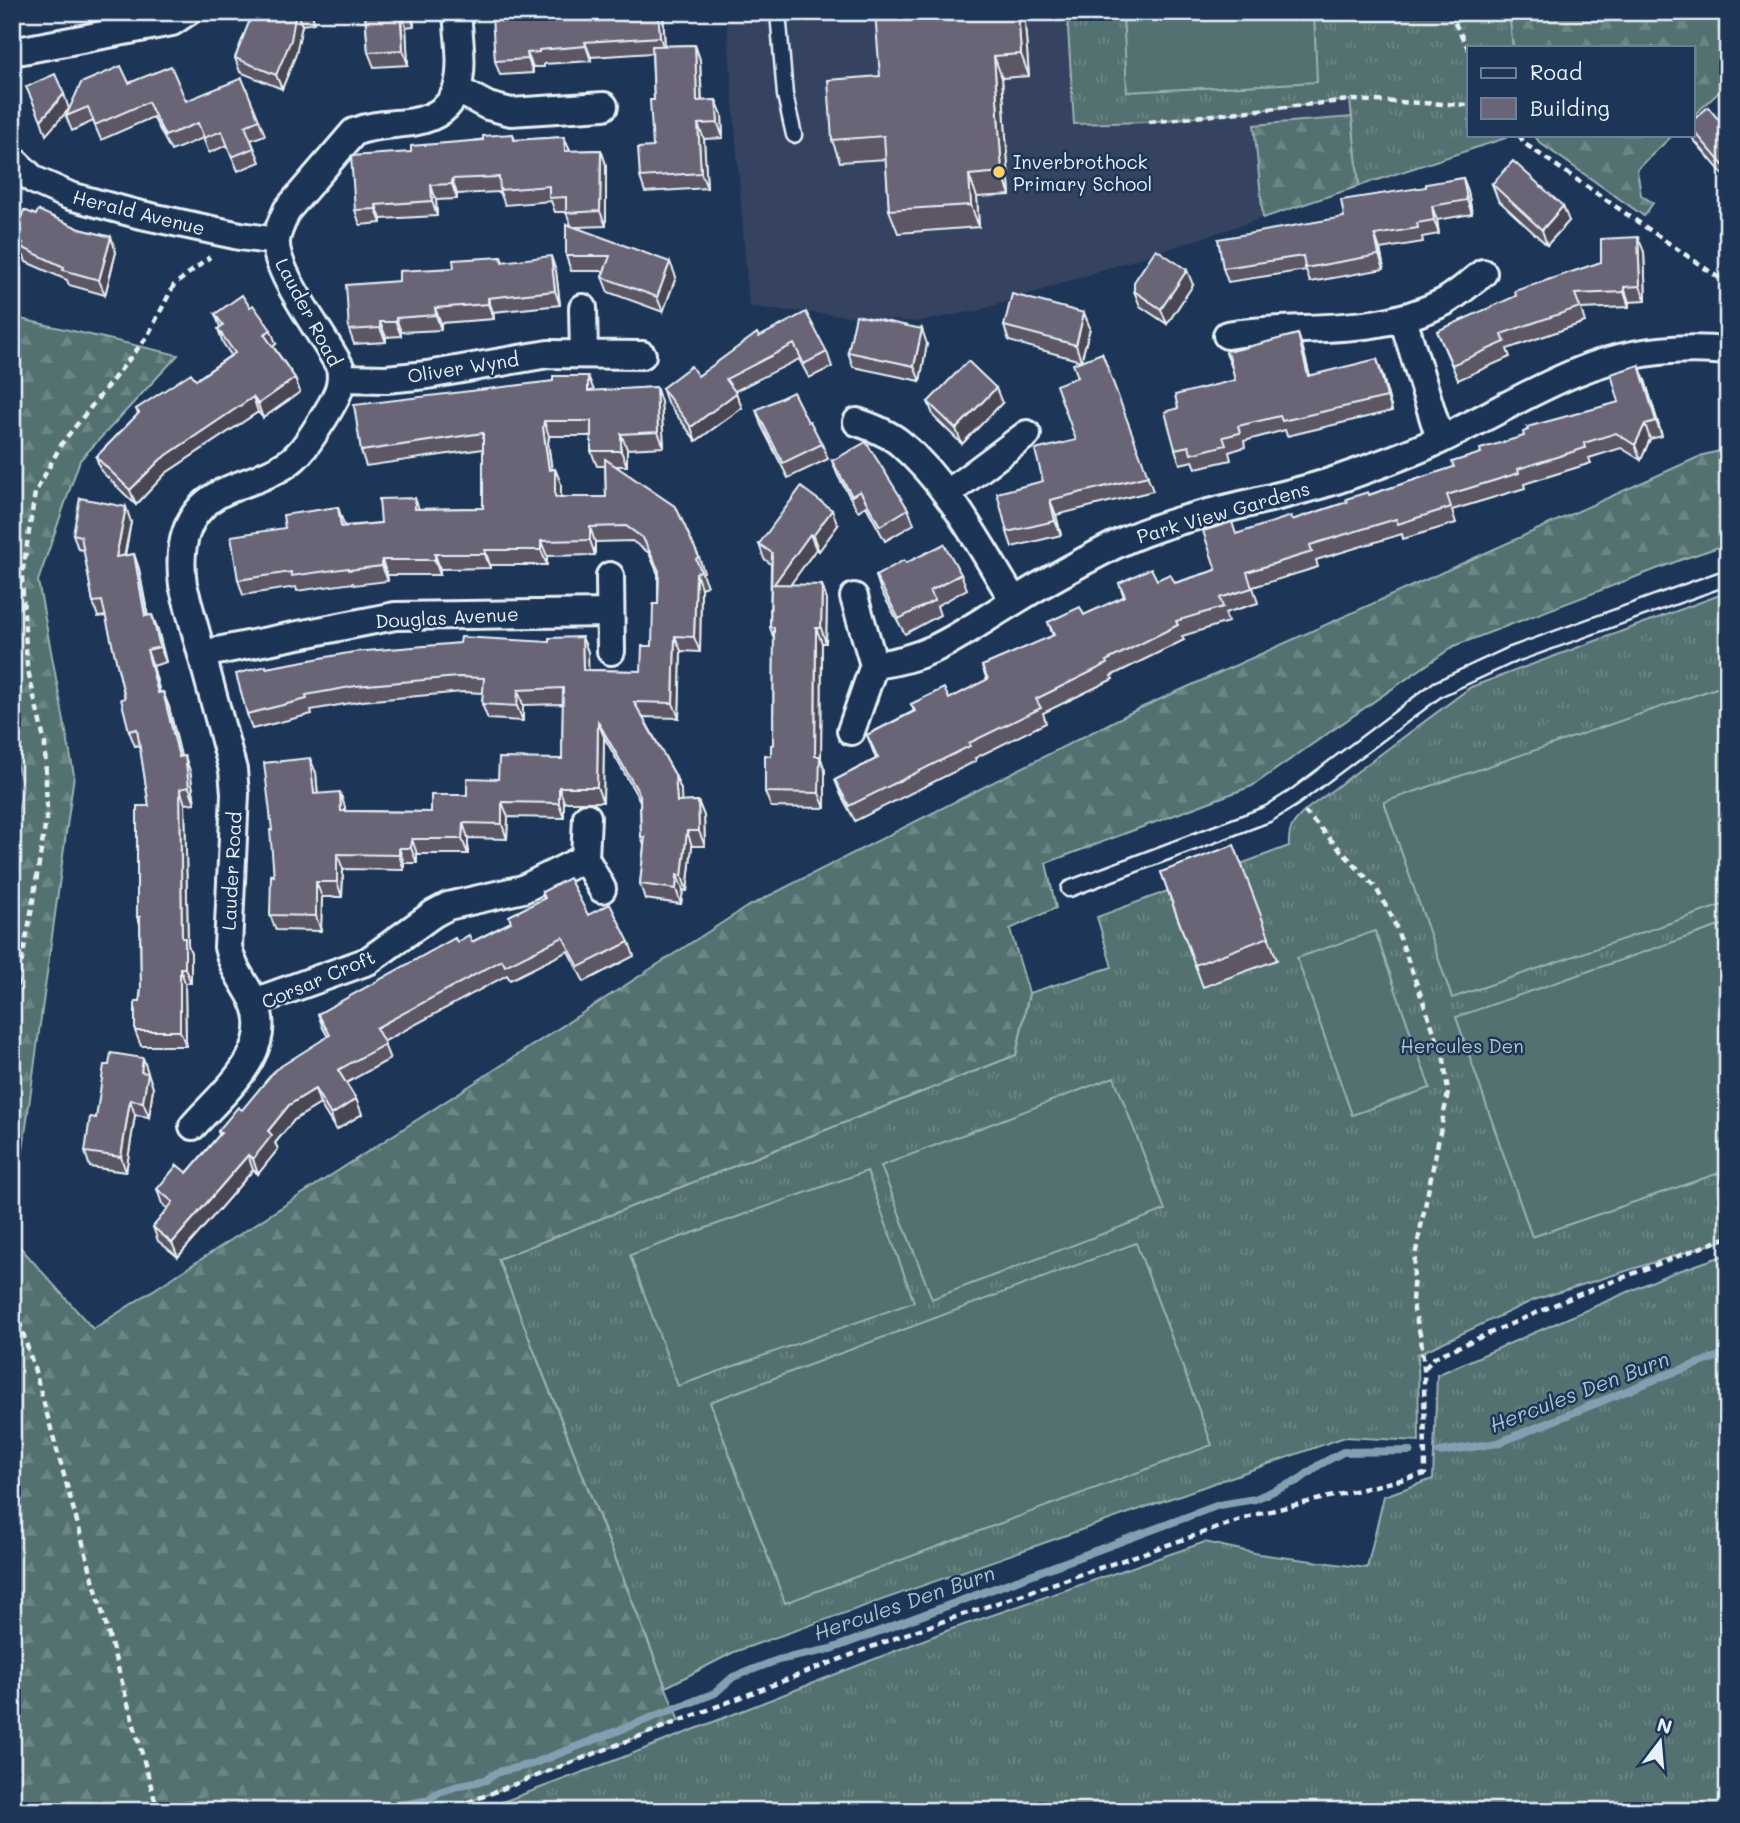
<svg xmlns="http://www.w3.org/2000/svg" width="1740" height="1823" viewBox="0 0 1740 1823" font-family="Mali,sans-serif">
<defs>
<pattern id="industrial-furrows" width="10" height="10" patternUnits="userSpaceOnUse" patternTransform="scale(1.75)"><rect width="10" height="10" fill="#344360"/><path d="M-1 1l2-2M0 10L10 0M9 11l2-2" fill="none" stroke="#515f78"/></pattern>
<pattern id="grass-tufts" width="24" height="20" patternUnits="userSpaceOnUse" patternTransform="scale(1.75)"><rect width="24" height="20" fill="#537170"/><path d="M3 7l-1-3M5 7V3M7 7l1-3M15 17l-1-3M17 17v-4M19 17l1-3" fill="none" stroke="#6c8685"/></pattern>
<pattern id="forest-firs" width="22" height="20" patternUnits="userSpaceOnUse" patternTransform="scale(1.75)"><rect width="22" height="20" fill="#537170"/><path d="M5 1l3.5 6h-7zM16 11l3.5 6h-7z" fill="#6c8685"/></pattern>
</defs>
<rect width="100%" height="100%" fill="#1d3557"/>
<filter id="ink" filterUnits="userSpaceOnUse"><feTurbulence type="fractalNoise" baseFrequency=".0143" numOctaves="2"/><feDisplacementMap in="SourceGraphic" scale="14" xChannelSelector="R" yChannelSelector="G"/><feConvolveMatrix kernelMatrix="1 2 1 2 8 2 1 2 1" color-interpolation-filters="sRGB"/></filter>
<g filter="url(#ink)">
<path fill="#344360" d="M726 12H1344L1352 117 1255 126 1263 218 977 311 915 322 749 307Z"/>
<path fill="url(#industrial-furrows)" d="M12 747 23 786 12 846Z"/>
<path fill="url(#grass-tufts)" stroke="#9eb1b4" stroke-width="2" d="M1067 12H1509L1513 47H1469V135H1508L1506 138 1359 186 1350 100 1149 122 1074 124Z
M1728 592V1239L1534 1300 1418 1354 1419 1441 1345 1437 734 1652 666 1687 498 1259 1016 1055 1029 993 1112 967 1097 917 1289 846C1288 827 1294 821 1307 809L1471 687Z
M1728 1254V1811H478L621 1758 949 1630 1205 1542 1259 1554 1367 1568 1384 1496 1433 1479 1437 1375 1667 1275Z"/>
<path fill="url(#forest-firs)" stroke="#9eb1b4" stroke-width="2" d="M1509 12H1728V84L1693 116V47H1513Z
M1352 117 1359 186 1263 218 1254 125Z
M1534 135H1673L1637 169 1641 195 1653 203 1644 216 1540 143Z
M12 317 178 355 80 460 38 581 74 775 12 1230V846L23 786 12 747Z
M1728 449V544L1683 559 1454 646 1252 786 1046 863 1056 908 1010 929 1029 993 1016 1055 498 1259 679 1721 445 1811H12V1238L93 1329 745 908 1134 711 1703 455Z"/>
<path fill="#537170" stroke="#9eb1b4" stroke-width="2" d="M1123 12H1314L1317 82 1127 92Z
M1728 684V903L1452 998 1384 802Z
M1728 923V1170L1532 1237 1456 1017Z
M1375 931 1430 1088 1352 1115 1297 958Z
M1114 1077 1165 1210 932 1299 881 1166Z
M867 1171 914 1302 678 1386 630 1255Z
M1136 1243 1212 1445 785 1603 710 1402Z"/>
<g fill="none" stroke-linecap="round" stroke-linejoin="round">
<path stroke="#82a0b2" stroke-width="8" d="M1439 1452 1498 1443 1666 1375 1728 1353
M373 1811 428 1800 439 1792 461 1785 486 1780 498 1772 532 1764 715 1693 733 1677 778 1660 831 1649 1219 1505 1255 1499 1299 1480 1319 1465 1343 1452 1410 1451"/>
<defs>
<path id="lane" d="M778 12 785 95 794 135
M1069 889 1268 814 1292 799 1438 689 1509 656 1728 577"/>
<path id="street" d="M12 52 172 22 187 12
M458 90 488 106 511 112 604 106
M12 159 34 180 70 196 137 214 240 236 276 241
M583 308 584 354
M1403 319 1440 439
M1227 335C1301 323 1374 338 1444 302 1458 294 1470 283 1483 273
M342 378 386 379 427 375 548 354 642 355
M857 422C872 427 888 433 900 443 950 486 980 546 1014 601
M948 493 1027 434
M610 576 611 651
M202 654 395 616 610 613
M874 665C936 658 965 630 1016 600 1048 580 1080 563 1113 546 1181 512 1264 504 1336 480 1371 468 1406 455 1440 440 1486 418 1530 391 1577 372 1625 352 1677 346 1728 351
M851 731 874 665 854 597
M587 817 585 858 602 889
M254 1002 368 961 433 914 448 906 523 889 585 858
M193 1126C222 1093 277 1051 254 1001 244 981 233 970 228 947L235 794 233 770 183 585C178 548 184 512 221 493 241 483 265 478 285 465 303 454 313 434 325 416 335 399 344 387 340 367 325 337 274 272 276 241 277 231 283 220 287 210L354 132C373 124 393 125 413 122 474 111 460 59 457 12"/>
</defs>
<use href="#lane" stroke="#e8f1f8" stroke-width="19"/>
<use href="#street" stroke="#e8f1f8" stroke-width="32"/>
<path stroke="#e8f1f8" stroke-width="4.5" stroke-dasharray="7 5" stroke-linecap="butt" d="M1449 12 1469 50
M1149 122 1350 100 1469 105
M1519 135 1525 144 1728 284
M12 1010 30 919 47 814 45 744 27 666 22 576 35 493 62 443 147 337 174 285 210 257
M12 1298 34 1368 158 1811
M1425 1368 1435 1357 1575 1296 1728 1237
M445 1811 903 1635 1258 1514 1425 1474 1424 1369 1421 1338 1412 1302 1415 1256 1448 1093 1444 1059 1393 919 1376 888 1305 812"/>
<use href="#lane" stroke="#1d3557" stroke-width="14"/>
<use href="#street" stroke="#1d3557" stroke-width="26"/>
</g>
<path fill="#5b5765" stroke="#e8f1f8" stroke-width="2" fill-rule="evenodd" d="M12 12H32L12 16Z
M244 12H312L314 23 302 25 296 54 282 89 240 72 235 58 253 13 245 15Z
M365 12H413L414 26 406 27 408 65 374 67 368 52Z
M663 12 665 46 695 45 700 60 702 101 716 100 722 115 723 138 704 139 707 188 645 192 640 177 653 147 654 100 652 53 591 57V61L544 64V67H533V73L500 75 495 61Z
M1025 24 1029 76 1002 78 1010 195 977 197 979 227 898 233 889 210 886 159 840 162 832 140Z
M129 83 186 101 259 120 265 135 251 140 260 162 238 171 227 145 209 153 203 138 171 151 153 117 101 140 93 121 72 131 66 116Z
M1693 120 1728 131V180L1693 139 1692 135H1693Z
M513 134 515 140 564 137 570 151 601 150 606 165V226L576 227 676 277 663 312 608 292 602 277 604 271H571L566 256 571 225 566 212H555L551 201 505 205 500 192 457 194V199L436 200 437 216 381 219V223L360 225 355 210 411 152Z
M1463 178 1468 191 1472 214 1437 220 1439 234 1422 237 1423 242 1380 249 1384 269 1310 282 1306 270 1228 282 1223 268 1344 217 1426 187Z
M1492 184 1569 221 1547 245 1498 200Z
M12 213 20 220 36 215 80 229 111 237 116 252 105 295 69 285 67 280 26 262 24 256 12 251Z
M1644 252 1646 301 1629 302V307L1581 309 1585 322 1507 349 1510 357 1458 380 1437 331Z
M501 257 503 262 556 271 560 305 493 312 494 319 441 323V330L401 332V336L386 337V342L354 344 349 330 399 281Z
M1193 285 1167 324 1140 306 1134 291Z
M1084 313 1090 328 1081 361 1009 341 1004 326Z
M215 314 276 344 273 346 295 378 300 392 263 418 258 412 166 473 136 505 101 471 96 457 138 414 136 409 196 380 231 355 223 343 218 329 220 327Z
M1298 334 1303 349 1310 376 1382 373 1392 411 1287 436 1285 430 1244 441 1245 447 1229 452 1231 460 1196 468 1193 461 1180 464 1175 449 1178 408 1235 380 1232 368 1226 353Z
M759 337 827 352 832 367 809 378 799 359 735 391 742 408 696 441 667 402 662 388 698 376Z
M927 344 920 381 853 367 848 352Z
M1102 353 1153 491 1056 515 1061 535 1012 547 1007 532 1043 481 1076 440 1078 377Z
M588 376 594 391 656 387 661 402 664 447 627 449V466H615L699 557 704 572 702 573 707 586 701 588 700 652 681 651 679 718 643 717 675 775 681 790V802L698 801 704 816 705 846H692L687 891 683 890 681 904 645 899 640 884 644 845 641 837 640 801 604 737 603 802H564V818L508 817 507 839 468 838V854H417V863H404V870L343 869 342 897H322L321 931 276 930 270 915 274 876 272 830 316 773 318 794 345 807V811L431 812 498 779 562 759 563 704 523 705V721L488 719 482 704 483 693 463 692 362 701 311 710 312 714 252 729 247 714 267 668 549 642 582 637 588 652V670L641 671 652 646 658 604V574L649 553 632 541 595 542V555L547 556V565H490V568L440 569V575H387L388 581 354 585 353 583 297 591 296 587 243 595 238 580 343 522 344 526 381 523 415 498 419 509 483 508V449L366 466 361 451ZM549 436H591V451L597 466H605L606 497H561V484L555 469 552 470 548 443Z
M1645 380 1662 436 1650 439 1641 460 1621 448 1589 458 1591 463 1524 484 1525 488 1452 510 1456 523 1403 539 1402 534 1316 560 1318 567 1253 587 1258 603 1225 613 1228 622 1182 636 1184 640 1111 676 1113 679 1043 713 1046 723 975 758 976 761 855 821 841 795 835 780 876 759 867 735 914 711 911 704 949 699 987 680 982 666 1053 636 1048 622 1084 615 1124 597 1119 583 1157 580 1175 583 1216 570 1236 534 1292 520 1454 467 1481 453 1524 436 1619 402Z
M928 402 1002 403 962 444 934 417Z
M756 410 808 422 822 444 828 459 788 478 761 425Z
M832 461 908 509 914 524 885 541 866 506 858 511 838 476Z
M131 522 125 556 134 554 139 569 148 616 152 615 158 630 166 662 153 666 160 693 163 692 169 707 181 757 190 771 195 803 185 804 188 945 191 953V983H185L186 1046H141L135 1031 141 988 140 924 137 917 149 806 140 745 135 746 129 731 125 698 106 616 98 617 93 602 84 550 78 549 73 534Z
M838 525 819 551 816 549 790 585H822L827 601 826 643H822L821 759 825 771V808L771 807 765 792 771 756 773 745 774 639 770 627 771 564 764 559 759 544Z
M961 574 967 589 937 606 940 615 905 634 881 591 876 576Z
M1234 845 1277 960 1203 987 1161 872Z
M542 892 588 915 629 942 634 956 584 982 568 951 510 980 507 975 383 1042 390 1059 346 1083 356 1099 362 1114 336 1130 320 1104 294 1120 275 1143 278 1149 258 1174 253 1170 178 1257 158 1241 153 1227 168 1209 162 1204 157 1189 187 1173 219 1135 218 1131 328 1037 323 1028 318 1014 457 942H472L511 922 509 916 544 899Z
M143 1058 153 1088 149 1117 135 1115 126 1172 90 1167 85 1152 96 1118 109 1065Z"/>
<path fill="#4a4753" stroke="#e8f1f8" stroke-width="2" d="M296 12 302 25 296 54 282 89 276 75Z
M401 12 406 27 408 65 403 50Z
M409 12H413L414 26Z
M658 12H663L665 52 660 37Z
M1018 12H1021L1025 24 1029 76 1021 54Z
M585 42 591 57V61L586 46Z
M695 45 700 60 702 116 697 101Z
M527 53 533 67V73L528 59Z
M994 56 1002 78 1010 195 1002 172Z
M64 94 69 109 46 135 41 120Z
M716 100 722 115 723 138 718 123Z
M698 124 704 139 707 188 701 173Z
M564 137 570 151H565Z
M601 150 606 165V226L600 211Z
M969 175 977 197 979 227 971 205Z
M1463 178 1468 191 1472 214 1467 200Z
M452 179 457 194V199L452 184Z
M431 185 436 200 437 216 432 201Z
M376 205 381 219V223L376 209Z
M1432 206 1437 220 1439 234 1434 220Z
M1563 206 1569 221 1547 245 1542 230Z
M1375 235 1380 249 1384 269 1379 255Z
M111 237 116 252 105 295 99 280Z
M1638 237 1644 252 1646 301 1640 286Z
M551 256 556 271 560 305 555 291Z
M670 262 676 277 663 312 657 297Z
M1187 270 1193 285 1167 324 1161 309Z
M1624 287 1629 302V307L1624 292Z
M488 298 493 312 494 319 488 304Z
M435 308 441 323V330L436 315Z
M1084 313 1090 328 1081 361 1076 345Z
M396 318 401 332V336L396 322Z
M380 322 386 337V342L380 328Z
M922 329 927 344 920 381 914 366Z
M271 330 276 344 270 349 264 334Z
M1298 334 1303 349 1313 391 1308 376Z
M1377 359 1382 373 1392 411 1387 397Z
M1639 365 1645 380 1662 436 1656 421Z
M588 376 594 391H588Z
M295 378 300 392 263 418 258 404Z
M656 387 661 402 664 447 658 432Z
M996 388 1002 403 962 444 956 429Z
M736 393 742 408 696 441 691 427Z
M253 397 258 412 166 473 136 505 130 490 161 459Z
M544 421 549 436 548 443 554 485 549 470 543 428Z
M1645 424 1650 439 1641 460 1635 445Z
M621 434 627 449V466L621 451Z
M555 469 561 484V512L555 497Z
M1050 500 1056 515 1061 535 1055 521Z
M126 507 131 522 121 572 116 557Z
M338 507 343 522 346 541 341 527Z
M832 510 838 525 819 551 813 536Z
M590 527 595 542V555L590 540Z
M810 534 816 549 780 599 774 584Z
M541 541 547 556V565L541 550Z
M485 550 490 565V568L485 554Z
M134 554 139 569 150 631 145 616Z
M435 554 440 569V575L435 560Z
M382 560 387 575 388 581 382 566Z
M696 573 701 588 700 652 694 637Z
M822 585 827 601 826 643 821 628Z
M152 615 158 630 166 662 160 647Z
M816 628 822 643 821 759 825 771V808L819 793 815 756Z
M675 636 681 651 679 718 673 703Z
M582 637 588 652 589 685 583 670Z
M147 650 153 666 164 708 158 693Z
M518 690 523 705V721L517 706Z
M163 692 169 707 185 772 179 757Z
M598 722 604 737 603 802 597 787Z
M185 756 190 771 195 803 189 787Z
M310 758 316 773 319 809 314 794Z
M675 775 681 790 682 817 677 802Z
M559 787 564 802V818L559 803Z
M180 789 185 804 188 945 191 953V983L185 968 182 938Z
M340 792 345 807 346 826 341 811Z
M698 801 704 816 705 846 699 831Z
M502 802 508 817 507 839 502 824Z
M463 823 468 838V854L462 839Z
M687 831 692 846 687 891 682 876Z
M412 839 417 854V863L411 848Z
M399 848 404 863V870L399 855Z
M337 854 343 869 342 897 337 882Z
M677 875 683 890 681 904 676 889Z
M316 882 322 897 321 931 316 916Z
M180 968 185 983 186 1046 180 1031Z
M143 1058 153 1088 149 1117 143 1102 141 1072Z
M315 1089 320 1104 294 1120 275 1143 278 1149 258 1174 253 1159 268 1131 289 1105Z
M356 1099 362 1114 336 1130 331 1115Z
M130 1100 135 1115 126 1172 121 1157Z
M248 1155 253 1170 178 1257 172 1243Z"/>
<path fill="#6a6576" stroke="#e8f1f8" stroke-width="2" d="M253 12H296L291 40 276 75 235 58Z
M365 12H400L403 50 368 52Z
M541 12H658L660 37 585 42 586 46 539 50V52L527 53 528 59 495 61 492 17 541 14Z
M875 12H1018L1021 54 994 56 1002 172 969 175 971 205 889 210 884 136 832 140 828 80 880 76Z
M695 45 697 101 716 100 718 123 698 124 701 173 640 177 638 148 653 147 650 100H654L652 46Z
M121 66 129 83 171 66 186 101 242 78 259 120 245 126 254 148 232 157 222 131 204 138 198 123 165 136 148 102 95 125 88 107 66 116 81 83Z
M55 74 64 94 41 120 26 87Z
M1708 107 1728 131V171L1693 130V120Z
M513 134 514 140 564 137 565 151 601 150 600 211 566 213V197L549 198V186L500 190 499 177 452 179V184L431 185 432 201 376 205V209L355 210 351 156 411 152V146L483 140V136Z
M1513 161 1563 206 1542 230 1492 184Z
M1463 178 1467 200 1432 206 1434 220 1417 223 1418 228 1375 235 1379 255 1305 268 1303 256 1223 268 1218 239 1344 217 1341 200 1426 187V184Z
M24 210 36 215 38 210 80 229 111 237 99 280 63 270 64 267 21 247 23 243 12 238V213L20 220Z
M566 224 670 262 657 297 602 277 610 256H566Z
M1638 237 1640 286 1624 287V292L1575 294 1580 307 1501 334 1505 342 1452 365 1437 331 1516 296 1515 291 1601 262V239Z
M1156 249 1187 270 1161 309 1134 291V282Z
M551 256 555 291 488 298V304L435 308 436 315 396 318V322H380V328L349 330 346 285 399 281V271L454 268 453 260 501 257 502 262Z
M1012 294 1084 313 1076 345 1004 326Z
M242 295 250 307 253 305 271 330 264 334 295 378 258 404 253 397 161 459 130 490 96 457 139 413 136 409 191 373 196 380 235 353 218 329 223 325 215 314Z
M806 312 827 352 804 364 794 344 726 379 736 393 691 427 662 388 691 366 698 376 757 333 759 337Z
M856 315 922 329 914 366 848 352Z
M1298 334 1308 376 1377 359 1387 397 1282 421 1280 416 1238 426 1240 433 1223 437 1226 445 1191 454 1189 446 1175 449 1165 412 1178 408 1175 395 1235 380 1229 355 1226 353 1227 350 1232 351Z
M1102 353 1148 476 1050 500 1055 521 1007 532 997 493 1043 481 1035 450 1076 440 1056 385 1078 377 1073 364Z
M968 361 996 388 956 429 928 402Z
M1639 365 1656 421 1645 424 1635 445 1616 433 1584 443 1585 448 1518 469 1519 473 1447 495 1451 507 1398 524 1396 519 1310 545 1312 552 1247 572 1252 588 1220 598 1223 607 1176 621 1178 625 1106 661 1107 664 1036 699 1041 708 969 743 970 746 849 806 835 780 878 758 867 735 915 711 911 704 944 688 949 699 988 679 982 666 1054 635 1048 622 1080 607 1084 615 1125 596 1119 583 1151 568 1157 580 1170 574 1175 583 1216 570 1203 531 1232 522 1236 534 1291 516 1292 520 1347 502 1346 499 1368 492 1369 495 1454 467 1452 462 1481 453 1480 449 1524 436 1523 432 1528 430 1527 427 1619 402 1611 374Z
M553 376H588V391L656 387 658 432 621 434V451H591V421H544L543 428 549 470 555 469V497H606L605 459 676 507 699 557 696 559 701 571 696 573 694 637 675 636 673 703 634 702 675 775 677 802 698 801 699 831H687L682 876 677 875 676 889 640 884 645 837H641L640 795 598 722 597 787H559V803L502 802V824L463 823 462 839H412L411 848H399V855L337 854V882H316V916L270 915 271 875 274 876 270 830H272L264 763 310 758 314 794 340 792 341 811 431 812V795H467V778L498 779 499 758 562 759 563 688 518 690 517 706 482 704 484 678 458 677 356 686 306 695 307 699 247 714 236 674 266 666V668L354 652 460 643 461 637 549 642V638L582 637 583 670 641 671 642 646H652L653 604H658L659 571 643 538 626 526 590 527V540L541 541V550H485V554H435V560H382V566L349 570 348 568 292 576 291 572 238 580 231 536 285 528 283 515 338 507 341 527 381 523 379 499 415 498V509L483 508V433L361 451 354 405 553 381Z
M793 392 808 422 810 421 822 444 783 463 756 410Z
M866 442 908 509 880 526 860 491 852 496 832 461Z
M801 487 832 510 813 536 810 534 774 584 822 585 821 628H816L815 756H820L819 793 765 792V755L771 756V745H773L774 627H770L772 553 759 544Z
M80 498 126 507 116 557 134 554 145 616 152 615 160 647 147 650 158 693 163 692 179 757 185 756 189 787 180 789 182 938H185V968H180V1031H135V1001H140L141 988 140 917H137V806H149L137 729 129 731 121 699 125 698 102 601 93 602 81 536 73 534Z
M944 544 961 574 930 591 935 600 899 619 876 576 904 560 906 563Z
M1234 845 1269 937 1195 965 1161 872Z
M569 878 588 915 610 904 629 942 579 967 563 937 505 966 502 960 376 1028 385 1044 338 1070 356 1099 331 1115 315 1089 289 1105 268 1131 272 1135 253 1159 248 1155 172 1243 153 1227 173 1202 157 1189 177 1165 187 1173 221 1133 218 1131 238 1107 242 1110 275 1070 330 1035 318 1014 455 938 457 942 469 935 472 942 511 922 509 916 545 898 542 892Z
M111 1053 143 1058 141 1072 148 1073 143 1102 130 1100 121 1157 85 1152 90 1117 96 1118 104 1065H109Z"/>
</g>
<circle fill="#ffd166" stroke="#1d3557" stroke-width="2.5" cx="999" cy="172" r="7"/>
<g text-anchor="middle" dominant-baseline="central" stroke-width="5" stroke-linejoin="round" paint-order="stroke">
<g font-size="19" fill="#e8f1f8" stroke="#1d3557" text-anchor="start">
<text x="1013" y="161">Inverbrothock<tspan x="1013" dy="22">Primary School</tspan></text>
</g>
<g font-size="19" fill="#e8f1f8" stroke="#1d3557">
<text transform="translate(139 212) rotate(14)">Herald Avenue</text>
<text transform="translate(309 312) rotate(62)">Lauder Road</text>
<text transform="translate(463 367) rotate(-9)">Oliver Wynd</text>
<text transform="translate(1223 512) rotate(-16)">Park View Gardens</text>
<text transform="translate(447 617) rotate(-3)">Douglas Avenue</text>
<text transform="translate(231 871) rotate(-87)">Lauder Road</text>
<text transform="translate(318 979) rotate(-23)">Corsar Croft</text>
</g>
<g font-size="19" fill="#b4c4c8" stroke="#1d3557">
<text x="1462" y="1045">Hercules Den</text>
</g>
<g font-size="21" font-style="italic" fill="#acc2cf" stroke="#1d3557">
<text transform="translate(1579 1391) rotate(-21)">Hercules Den Burn</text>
<text transform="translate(904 1602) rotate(-19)">Hercules Den Burn</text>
</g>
</g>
<rect width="1740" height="1823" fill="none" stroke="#1d3557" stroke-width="42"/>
<rect x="21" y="21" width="1698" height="1781" fill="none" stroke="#e8f1f8" stroke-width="2.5" filter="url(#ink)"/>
<rect x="1467" y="46" width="228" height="91" fill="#1d3557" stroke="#6e8097" stroke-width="2"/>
<rect x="1481" y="68" width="35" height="10" fill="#1d3557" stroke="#6e8097" stroke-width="2"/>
<text x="1530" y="80" font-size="21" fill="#e8f1f8">Road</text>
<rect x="1481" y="98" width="35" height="21" fill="#6a6576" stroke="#6e8097" stroke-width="2"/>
<text x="1530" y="116" font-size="21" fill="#e8f1f8">Building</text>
<g transform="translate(1660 1742) rotate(16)" stroke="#1d3557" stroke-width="5" paint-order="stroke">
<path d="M0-5L12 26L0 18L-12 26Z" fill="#e8f1f8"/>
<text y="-10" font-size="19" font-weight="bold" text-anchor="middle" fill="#e8f1f8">N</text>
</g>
</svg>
